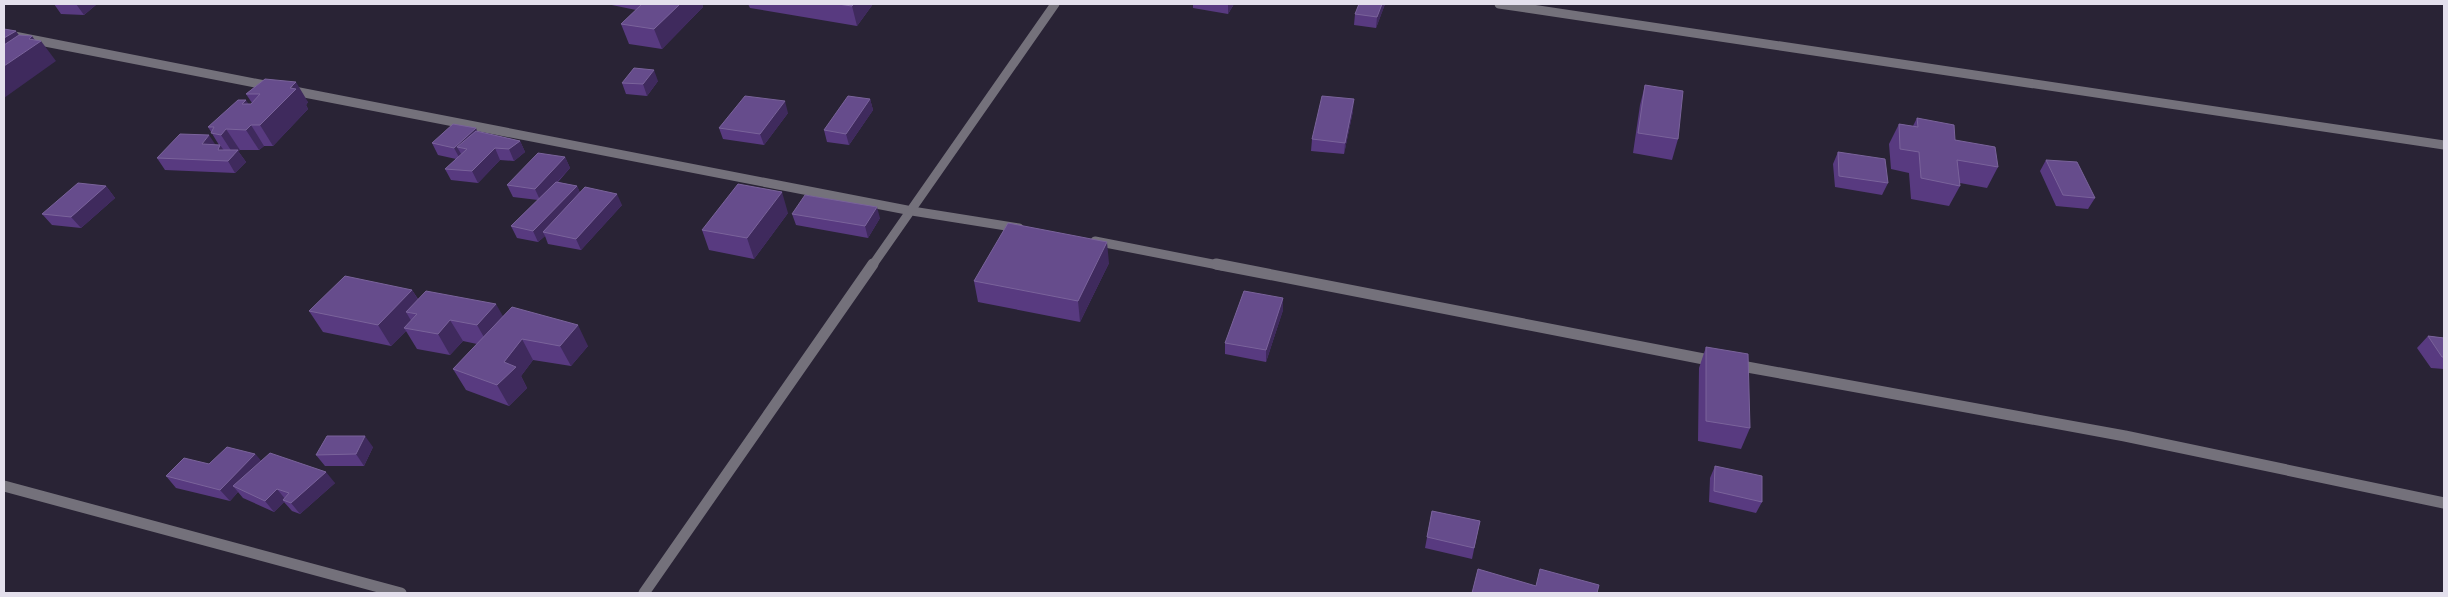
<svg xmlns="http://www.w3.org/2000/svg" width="2448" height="597" viewBox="0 0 2448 597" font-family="'Source Sans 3',sans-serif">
<rect width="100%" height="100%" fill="#292335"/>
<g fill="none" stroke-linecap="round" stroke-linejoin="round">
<path stroke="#74717b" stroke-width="9" d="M1499 4 2444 145
M4 34 270 86
M289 90 912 211 1019 228
M1095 241 1223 266
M872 266 1055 4"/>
<path stroke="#74717b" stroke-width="11" d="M1216 264 1714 361
M1736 365 2125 436 2444 503
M4 486 401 593
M644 593 873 264"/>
</g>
<path fill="#583a80" d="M54 4H97L84 15 61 14Z
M607 4H702L703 7 662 49 629 44 621 24 636 10Z
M748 4H873L857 26 750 8Z
M1193 4H1234L1228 14 1193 8Z
M1359 4H1385L1376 28 1354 25 1355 14Z
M265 79 308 102 306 105 308 109 273 146H264L259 150H240L238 151 246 162 235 173 165 170 157 158 216 145H219L208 127 249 104H251L252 103 246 94Z
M658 81 647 96 626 94 622 83Z
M1645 85 1678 139 1672 160 1633 153 1640 105Z
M870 99 873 110 849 145 827 142 824 130Z
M1353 111 1344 154 1311 151 1312 139Z
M788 113 764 145 723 139 719 128Z
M1917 118 1955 140 1998 167 1987 188 1960 183V186L1949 206 1911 199 1909 173 1891 169 1889 144 1899 124 1913 126Z
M477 131 520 141 525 152 514 161 500 160 478 183 451 180 445 169 456 159 438 155 432 143Z
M1838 152 1888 183 1882 195 1835 187 1833 164Z
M565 157 570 168 558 182 577 186 580 193 622 205 581 250 548 244 545 236 538 242 517 238 511 226 538 200 513 197 507 185Z
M2046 160 2095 198 2088 209 2056 206 2040 171Z
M106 186 115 198 81 228 52 225 42 214Z
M788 213 754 259 709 250 702 230Z
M792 214 880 218 868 238 796 225Z
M1109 263 1080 322 978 302 974 281Z
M412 290 418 299 503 316 588 346 571 366 533 360 521 376 527 388 509 406 466 390 453 369 477 344 463 341 450 355 417 349 406 331 391 346 323 332 309 311Z
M1283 298V310L1266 362 1225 354V343Z
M2428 336 2444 338V369L2431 368 2417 348Z
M1706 347 1750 428 1741 449 1698 441 1699 368Z
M373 447 364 466H325L316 455Z
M255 454 261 461 335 483 300 514 292 511 284 502 274 512 243 498 238 492 230 501 176 488 166 476 209 464Z
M1715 466 1762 502 1756 513 1709 502 1710 478Z
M1432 511 1480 521 1472 559 1425 548Z"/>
<path fill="#3f2a5d" d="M76 4H97L84 15Z
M680 4H702L703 7 662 49 654 29Z
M854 4H873L857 26 852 6Z
M1228 4H1234L1228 14Z
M1382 4H1385L1376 28 1377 17Z
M16 31 29 49V39L32 36 37 43 41 41 56 61 4 98V38Z
M654 70 658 81 647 96 643 84Z
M296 82 308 102 306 105 308 109 273 146 260 125Z
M870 99 873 110 849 145 846 134Z
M1354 99 1353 111 1344 154 1345 143Z
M246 100 259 120 242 104Z
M785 101 788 113 764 145 760 134Z
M251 125 264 146 259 150 246 130Z
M476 128 481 140 467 149 457 147 463 157 460 159 454 148Z
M226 129 240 150 238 151 246 162 235 173 228 161 234 155 221 135Z
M209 135 217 147 202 144Z
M520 141 525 152 514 161 509 149Z
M220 145 228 156 218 150Z
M495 148 500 160 478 183 472 171Z
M565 157 570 168 540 200 535 189Z
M106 186 115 198 81 228 71 217Z
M577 186 582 197 543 232 545 236 538 242 533 231Z
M782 192 788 213 754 259 747 238Z
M617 194 622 205 581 250 576 239Z
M877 207 880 218 868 238 865 226Z
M1107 242 1109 263 1080 322 1078 301Z
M412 290 425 311 417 314 406 312 413 324 404 328 406 331 391 346 378 325Z
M1283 298V310L1266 362V350Z
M496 304 508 325 489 346 477 325Z
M450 320 463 341 450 355 438 334Z
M578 325 588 346 571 366 560 346Z
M522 339 533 360 521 376 527 388 509 406 497 385 504 362Z
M365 436 373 447 364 466 356 454Z
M255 454 265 465 233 486 238 492 230 501 220 490Z
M326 472 335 483 300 514 291 503Z
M277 489 286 500H283L284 502 274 512 265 501Z"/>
<path fill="#664c8c" stroke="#7a639b" d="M642 4H680L654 29 621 24Z
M838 4H854L852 6Z
M1359 4H1382L1377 17 1355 14Z
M4 29 16 31 4 38Z
M19 35 32 36 29 39 41 41 4 66V45Z
M634 68 654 70 643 84 622 83Z
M265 79 296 82 290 88 296 89 260 125H251L246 130 226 129 221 135 211 133 214 127H208L238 100H246L242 104H251L260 94H246Z
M1645 85 1683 91 1678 139 1638 133Z
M745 96 785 101 760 134 719 128Z
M848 96 870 99 846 134 824 130Z
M1322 96 1354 99 1345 143 1312 139Z
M1917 118 1954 125 1955 140 1995 147 1998 167 1957 160 1960 186 1921 178 1919 152 1900 149 1899 124 1918 127Z
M453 124 476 128 454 148 432 143Z
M476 131 520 141 509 149 495 148 472 171 445 169 467 149 457 147Z
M180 134 209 135 202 144 220 145 218 150H238L228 161 157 158Z
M1838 152 1885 159 1888 183 1839 176Z
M538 153 565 157 535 189 507 185Z
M2046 160 2077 162 2095 198 2063 195Z
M556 182 577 186 533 231 511 226Z
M78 183 106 186 71 217 42 214Z
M738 184 782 192 747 238 702 230Z
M585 187 617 194 576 239 543 232Z
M805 195 877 207 865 226 792 214Z
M1008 223 1107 242 1078 301 974 281Z
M345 276 412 290 378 325 309 311Z
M426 291 496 304 477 325 450 320 438 334 404 328 417 314 406 312Z
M1244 291 1283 298 1266 350 1225 343Z
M512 307 578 325 560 346 522 339 504 362 516 367 497 385 453 369Z
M2428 336 2444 338V357H2442Z
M1706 347 1748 354 1750 428 1706 421Z
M327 436H365L356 454 316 455Z
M227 447 255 454 220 490 166 476 184 458 209 464Z
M270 453 326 472 291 503 283 500 289 493 277 489 265 501 233 486Z
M1715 466 1762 476V502L1714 491Z
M1432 511 1480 521 1474 548 1427 537Z
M1478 569 1536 586 1540 569 1599 585 1597 593H1472Z"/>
<rect width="2448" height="597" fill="none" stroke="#e3dfec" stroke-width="10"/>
</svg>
